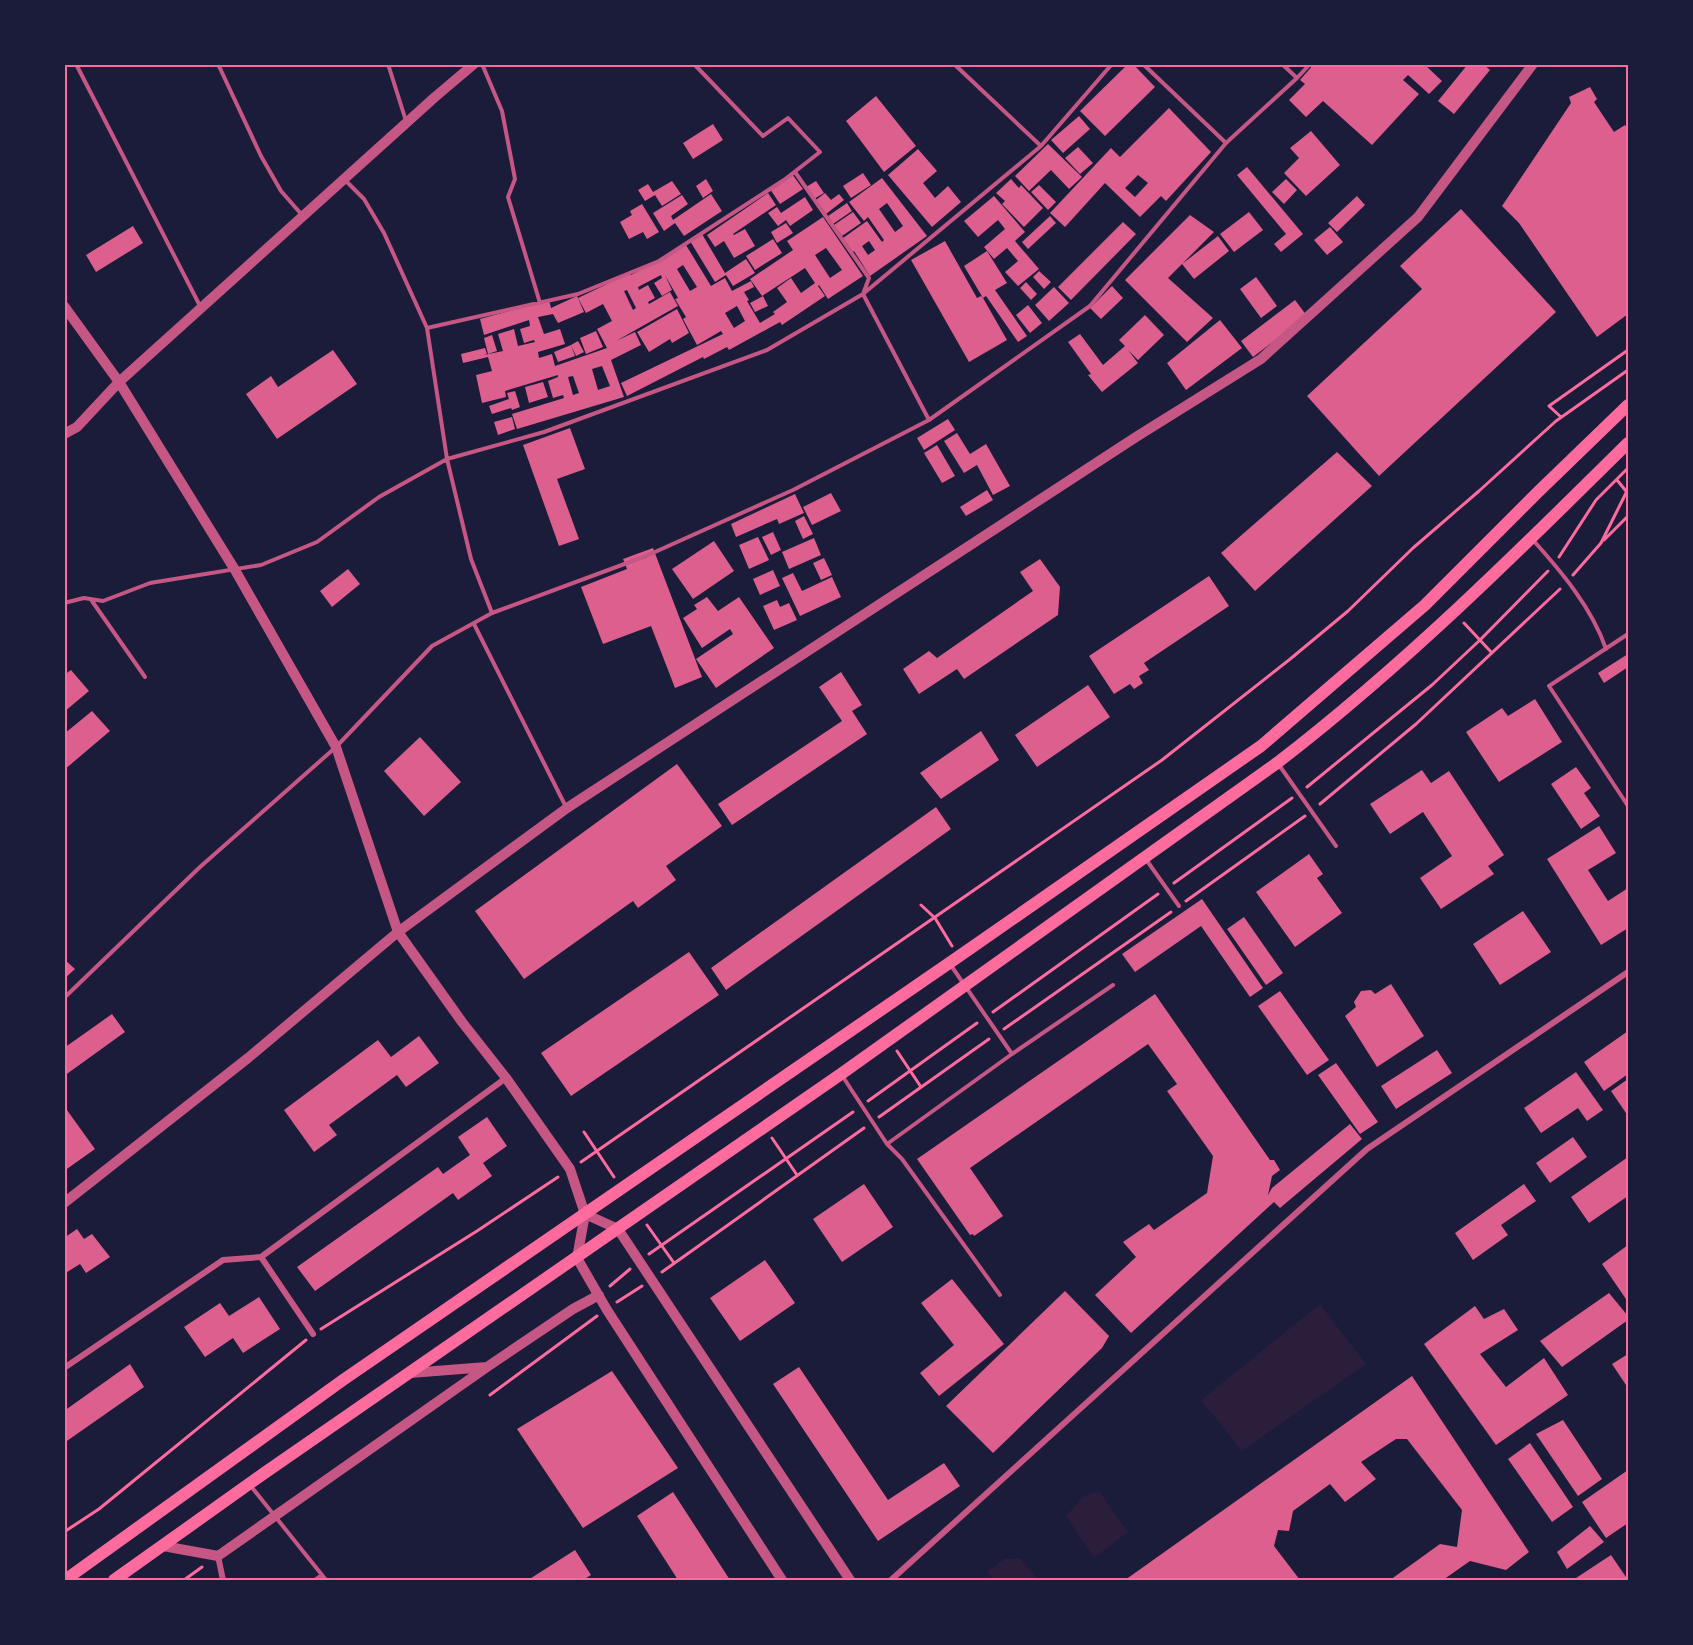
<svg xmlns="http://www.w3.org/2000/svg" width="1693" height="1645" viewBox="0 0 1693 1645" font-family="'Titillium Web',sans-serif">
<rect width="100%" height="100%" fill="#1b1b3a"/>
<path fill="#2a1e3b" d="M1320 1304 1366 1364 1242 1451 1201 1400Z
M1099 1491 1128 1532 1094 1558 1066 1516 1083 1497Z
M1020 1558 1038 1580H995L987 1572 1004 1559Z"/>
<path fill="#dd5f8e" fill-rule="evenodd" d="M1128 64H1133L1155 87 1105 136 1080 111Z
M1314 64H1424L1442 81 1429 94 1408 75 1403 80 1419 94 1372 145 1323 101 1306 117 1289 100 1305 84 1300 80Z
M1468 64H1483L1490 70 1454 114 1438 101Z
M1590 87 1597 99 1594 102 1614 132 1625 125 1628 130V314L1597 337 1519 223 1502 206 1571 103 1569 97Z
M876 96 916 146 884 172 846 121Z
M1169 108 1211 152 1166 201 1161 196 1140 217 1105 183 1065 227 1050 213 1111 148 1120 157ZM1138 175 1148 183 1135 197 1125 188Z
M1079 116 1090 129 1063 153 1051 140Z
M713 124 723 140 693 159 683 143Z
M1311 131 1340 165 1306 196 1284 173 1299 158 1290 148Z
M1048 144 1082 177 1069 189 1051 170 1029 191 1015 176Z
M1078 147 1093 163 1080 174 1065 158Z
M918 149 937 171 923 183 935 198 948 186 961 202 932 227 888 175Z
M1247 167 1303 234 1281 252 1274 244 1286 234 1237 175Z
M863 173 871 185 851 198 843 186Z
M792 174 803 189 780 204 770 189Z
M882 178 927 236 870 276 854 251 853 252 843 238 867 221 882 242 884 240 868 217 864 221 849 202ZM887 203 903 226 895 232 879 209ZM869 241 875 250 868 255 862 246Z
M706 179 713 191 703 198 696 186Z
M1011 179 1019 188 1021 185 1043 208 1024 227 1002 204 1005 201 996 193Z
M1286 179 1297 190 1284 204 1272 192Z
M672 181 681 194 662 206 655 195 645 201 638 190 648 184 653 192Z
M816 181 824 193 814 199 806 187Z
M1039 185 1056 202 1048 210 1031 192Z
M768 193 776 205 733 234 734 235 745 229 755 246 734 258 724 241 715 247 707 235Z
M825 193 831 200 839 194 844 200 826 214 816 200Z
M711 194 722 211 684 236 675 223 664 231 653 213 682 195 688 204 671 216 673 220Z
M994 196 1025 232 1015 241 1039 269 1018 286 1005 272 1018 261 1007 248 994 259 984 247 1005 229 998 220 978 237 964 221Z
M1357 196 1365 205 1337 232 1328 223Z
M805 197 813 210 790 226 786 220 778 226 768 213 777 207 781 213Z
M847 203 852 211 833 224 828 216Z
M642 204 659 232 647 239 643 232 629 239 620 222 632 215 630 211Z
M1461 209 1556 312 1379 476 1307 396 1422 289 1400 266Z
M853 212 861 223 842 236 834 225Z
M1249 212 1263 230 1234 252 1220 234Z
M1190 215 1214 232 1182 264 1218 236 1229 251 1194 279 1182 264 1168 278 1213 318 1187 342 1125 280Z
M1050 216 1056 223 1028 249 1022 242Z
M823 217 863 276 828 299 819 285 818 286 825 296 782 325 780 322 729 350 727 347 704 359 703 357 627 396 621 383 723 334 721 331 697 345 683 319 686 317 675 299 678 298 665 275 672 290 662 296 654 283 662 278 661 275 638 287 639 290 648 285 655 298 648 302 649 304 670 292 678 306 616 341 635 332 641 345 611 360 624 397 517 429 512 414 564 398 563 395 553 398 548 381 558 377V375L505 391 506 397 482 403 476 375 492 371 488 357 463 363 461 354 485 348 487 354 484 355 503 351 498 334 514 329 518 346 535 342 534 340 524 343 520 329 530 326 529 320 484 335 480 319 549 300 551 308 577 296 584 312 558 323 553 314 538 317 544 334 560 329 565 344 538 352 539 358 552 354 555 366 607 348 597 329 612 321 603 304 586 313 578 298 630 273 631 275 686 245 711 286 725 278 732 291 751 281 754 287 744 292 749 300 747 301 760 323 775 314 773 312 787 302 777 288 791 278 801 293 815 283 805 268 762 296 750 279 793 250 787 241ZM826 248 842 270 830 278 815 255ZM683 265 697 287 690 291 677 269ZM627 290 636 308 633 310 624 291ZM737 306 745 321 734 328 725 313ZM602 366 610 386 598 390 592 369ZM573 376 579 393 573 395 568 377Z
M1123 222 1136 234 1071 300 1058 287Z
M786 223 793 233 777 243 771 232Z
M133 226 143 243 96 272 86 255Z
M1330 227 1343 242 1327 255 1314 240Z
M702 234 725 273 746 259 755 273 733 286 726 275 715 282 690 241Z
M773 239 782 253 755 270 746 256Z
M945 241 977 298 981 296 983 298 1007 340 969 362 911 260Z
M987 251 1007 283 995 290 1027 336 1018 342 986 296 983 298 964 266Z
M1039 271 1051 282 1044 289 1033 277Z
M1256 277 1277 306 1261 318 1240 289Z
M1026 282 1037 294 1031 300 1020 288Z
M1112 286 1123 298 1101 319 1090 308Z
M1054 287 1069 303 1049 321 1035 305Z
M763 296 768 306 755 312 750 303Z
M1295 300 1307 316 1253 357 1241 341Z
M1028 305 1042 323 1030 333 1016 315Z
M677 309 689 333 672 343 670 339 649 352 637 332Z
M1145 315 1164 335 1138 360 1128 350 1138 363 1102 392 1088 375 1091 374 1068 342 1080 334 1103 365 1125 346 1119 340Z
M1220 320 1242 348 1186 390 1167 363Z
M596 331 603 347 586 354 580 338Z
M492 335 497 351 488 354 484 338Z
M578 341 584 352 576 356 571 345Z
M571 345 575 356 558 362 554 352Z
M333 350 357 384 277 439 246 394 271 376 278 387Z
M543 382 548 397 529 403 525 387Z
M515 391 520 407 512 410 511 408 492 414 489 406 509 399 507 393Z
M512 417 515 429 498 435 494 422Z
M948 419 955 430 924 450 917 438Z
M570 428 585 469 557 479 579 539 559 546 523 445Z
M957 433 970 454 986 444 1010 486 993 495 977 465 964 473 944 441Z
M937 445 955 476 942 483 924 453Z
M1337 452 1372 486 1255 591 1221 553Z
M987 490 993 500 966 516 960 507Z
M831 493 841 511 812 525 803 507Z
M795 494 804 513 779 524 777 519 736 537 731 524Z
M804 516 813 534 803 539 795 521Z
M773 532 781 550 771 555 762 537Z
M758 537 769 560 749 569 739 545Z
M814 538 821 555 789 569 782 552Z
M714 541 734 571 693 599 672 569Z
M653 548 702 677 675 688 651 626 603 644 581 587 627 569 623 559Z
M824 558 832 575 821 580 813 563Z
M1040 559 1060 587 1058 615 964 679 957 669 919 694 903 669 929 651 937 658 1033 591 1020 572Z
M348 569 360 584 332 607 320 591Z
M773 570 780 586 760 595 753 579Z
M793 573 802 591 832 577 841 597 800 616 782 578Z
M1209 576 1229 606 1144 663 1149 670 1139 676 1143 683 1134 689 1130 684 1114 694 1089 656Z
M707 597 718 611 739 597 774 648 716 688 696 659 733 634 730 629 702 648 683 618 697 609 694 605Z
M777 600 780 607 789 603 797 620 774 630 763 606Z
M1628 654V667L1604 683 1598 673Z
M71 670 89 691 64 712V675Z
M841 672 862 705 852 711 867 734 732 825 718 804 842 721 819 687Z
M1088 685 1110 717 1037 767 1015 735Z
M1535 699 1562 742 1499 782 1466 732 1502 708 1508 716Z
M92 711 110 731 64 770V734Z
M981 731 999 760 941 799 920 773Z
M420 737 461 782 424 816 384 771Z
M677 764 722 826 666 866 676 880 638 908 633 901 524 979 475 911Z
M1576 767 1591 788 1584 793 1600 816 1581 829 1551 784Z
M1422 770 1431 783 1449 771 1504 855 1488 866 1494 874 1441 909 1420 878 1452 856 1423 812 1390 834 1370 804Z
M936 807 951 829 726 990 711 968Z
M1599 826 1616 853 1588 870 1608 901 1628 888V928L1601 945 1547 859Z
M1309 854 1323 874 1317 878 1342 913 1295 947 1256 892Z
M1202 899 1263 988 1250 997 1201 926 1135 972 1122 954Z
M1523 911 1551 952 1500 985 1473 944Z
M1244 917 1283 973 1266 985 1227 929Z
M689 952 719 995 571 1096 541 1053Z
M64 959 75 969 64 979Z
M1391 984 1424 1036 1377 1067 1345 1016 1356 1007 1354 1002 1361 991 1371 990 1375 994Z
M1280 991 1329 1060 1307 1075 1258 1006Z
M1155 994 1270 1160H1274L1280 1170 1272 1176 1268 1195 1272 1188 1350 1124 1362 1139 1280 1208 1274 1202 1131 1333 1095 1295 1136 1257 1123 1242 1149 1224 1154 1230 1207 1193 1213 1156 1167 1091 1177 1084 1148 1044 970 1168 1003 1216 974 1236 973 1234 970 1235 917 1159Z
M112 1014 125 1032 64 1076V1048Z
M1628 1031V1074L1604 1091 1584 1062Z
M419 1036 439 1063 406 1087 397 1075 329 1125 337 1135 314 1152 284 1110 378 1040 391 1057Z
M1437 1050 1452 1073 1396 1109 1381 1086Z
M1336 1063 1378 1122 1360 1134 1318 1075Z
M1576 1072 1603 1110 1587 1121 1578 1108 1541 1133 1524 1108Z
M1628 1079V1116L1611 1091Z
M64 1106 95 1149 64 1171Z
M487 1117 507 1146 483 1163 492 1176 458 1200 453 1193 315 1291 297 1267 438 1167 443 1174 470 1155 458 1137Z
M1573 1137 1587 1157 1550 1183 1536 1163Z
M1628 1157V1196L1589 1223 1571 1197Z
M864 1184 893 1227 842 1262 813 1219Z
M1524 1184 1536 1201 1501 1225 1508 1235 1473 1260 1455 1233Z
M77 1229 84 1239 92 1234 110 1257 86 1273 80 1264 64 1274V1238Z
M1628 1245V1302L1602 1264Z
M765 1260 795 1303 740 1341 710 1298Z
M952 1279 1004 1344 939 1396 920 1373 954 1345 921 1303Z
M1065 1291 1109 1336 1102 1348 993 1453 946 1406Z
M1609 1293 1628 1316V1320L1562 1367 1540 1341Z
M259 1297 280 1329 243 1353 233 1338 205 1357 184 1327 220 1303 229 1316Z
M1475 1306 1484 1319 1504 1309 1518 1330 1480 1354 1506 1387 1544 1358 1568 1395 1496 1445 1424 1344Z
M1628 1354V1388L1612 1364Z
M130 1364 144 1387 64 1443V1411Z
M799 1367 888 1500 944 1463 960 1486 878 1541 773 1384Z
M612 1371 678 1468 583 1528 517 1429Z
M1412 1376 1529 1552 1506 1570 1470 1561 1443 1580H1390L1440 1544 1457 1547 1462 1510 1407 1439H1396L1361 1462 1376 1479 1345 1502 1330 1484 1293 1511 1289 1531 1278 1530 1274 1546 1300 1580H1125Z
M1563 1420 1602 1479 1578 1496 1536 1434Z
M1530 1443 1573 1507 1552 1522 1508 1459Z
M1628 1470V1523L1606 1538 1582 1502Z
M673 1492 730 1580H678L637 1516Z
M1590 1526 1604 1542 1567 1569 1557 1552Z
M575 1550 591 1575 583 1580H528Z
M1611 1555 1628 1580H1573Z"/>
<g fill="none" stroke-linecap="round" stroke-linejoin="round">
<path stroke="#ff6b9d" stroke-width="3" d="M1561 417 1549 406 1628 350
M1617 480 1626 491
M1604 540 1628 516
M1559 557 1596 500 1628 468
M1573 575 1601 543 1628 489
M1464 623 1492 653
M1307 787 1432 685 1480 640 1548 571
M1320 804 1416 724 1560 589
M1174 883 1292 798
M1186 901 1305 816
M921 905 935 918 952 946
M993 1012 1158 894
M1004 1029 1171 912
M897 1051 921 1087
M868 1101 977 1023
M879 1117 989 1039
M584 1132 614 1177
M772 1138 797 1175
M581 1162 1162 760 1289 660 1348 611 1413 548 1479 491 1556 421 1628 370
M647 1225 674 1263
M649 1254 853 1112
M662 1272 864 1128
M610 1286 630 1269
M617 1302 642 1286
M321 1329 477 1231 558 1177
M490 1395 597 1316
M64 1532 99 1509 306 1340
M184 1580 202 1567"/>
<path stroke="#c65784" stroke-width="4" d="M76 64 200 306
M218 64 261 156 281 191 302 215
M388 64 406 121
M482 64 502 111 515 179 508 197 540 303
M694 64 763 136 788 118 820 152 784 180 795 172 869 278 863 294 929 420
M954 64 1041 146
M1143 64 1226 143
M1282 64 1297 78
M345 180 364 199 384 233 427 328 447 459 471 559 492 613
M427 328 578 294 659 261 784 180
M1532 539C1561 571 1592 608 1606 649
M92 601 145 677
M64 603 84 598 103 601 150 583 261 565 317 542 379 497 447 459 544 432 767 350 863 294 1041 146 1112 64
M474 624 566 807
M1628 634 1549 686 1628 806
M1279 765 1336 846
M1145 858 1179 906
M950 964 1012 1054
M64 998 200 867 336 747 432 646 492 613 646 556 793 490 929 420 1090 306 1226 143 1297 78 1310 64
M843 1077 887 1144 1012 1054 1113 985
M887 1144 902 1159 1000 1295
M250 1485 326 1580
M315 1580 322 1575"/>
<path stroke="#c65784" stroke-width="6" d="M261 1257 506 1078
M64 1368 223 1260 261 1257 313 1334
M218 1556 223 1580
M891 1580 1367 1149 1628 972"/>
<path stroke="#c65784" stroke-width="10" d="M64 306 119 382 235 570 336 747 398 932 462 1022 506 1078 570 1169 585 1214 577 1258 607 1310 782 1580
M64 434 77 427 119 382 435 97 474 64
M64 1203 248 1058 398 932 567 808 1136 437 1261 359 1418 217 1533 64
M585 1214 618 1229 850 1580
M410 1373 487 1367
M163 1546 218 1556 487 1367 573 1309 599 1295"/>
<path stroke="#ff6b9d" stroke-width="12" d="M65 1580 343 1380 958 957 1261 746 1425 605 1539 491 1628 405
M114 1580 263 1474 841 1074 1277 763C1403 666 1516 554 1628 443"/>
</g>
<rect width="1693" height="1645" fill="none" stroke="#1b1b3a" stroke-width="132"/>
<rect x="66" y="66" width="1561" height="1513" fill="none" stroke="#ff6b9d" stroke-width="2"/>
</svg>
